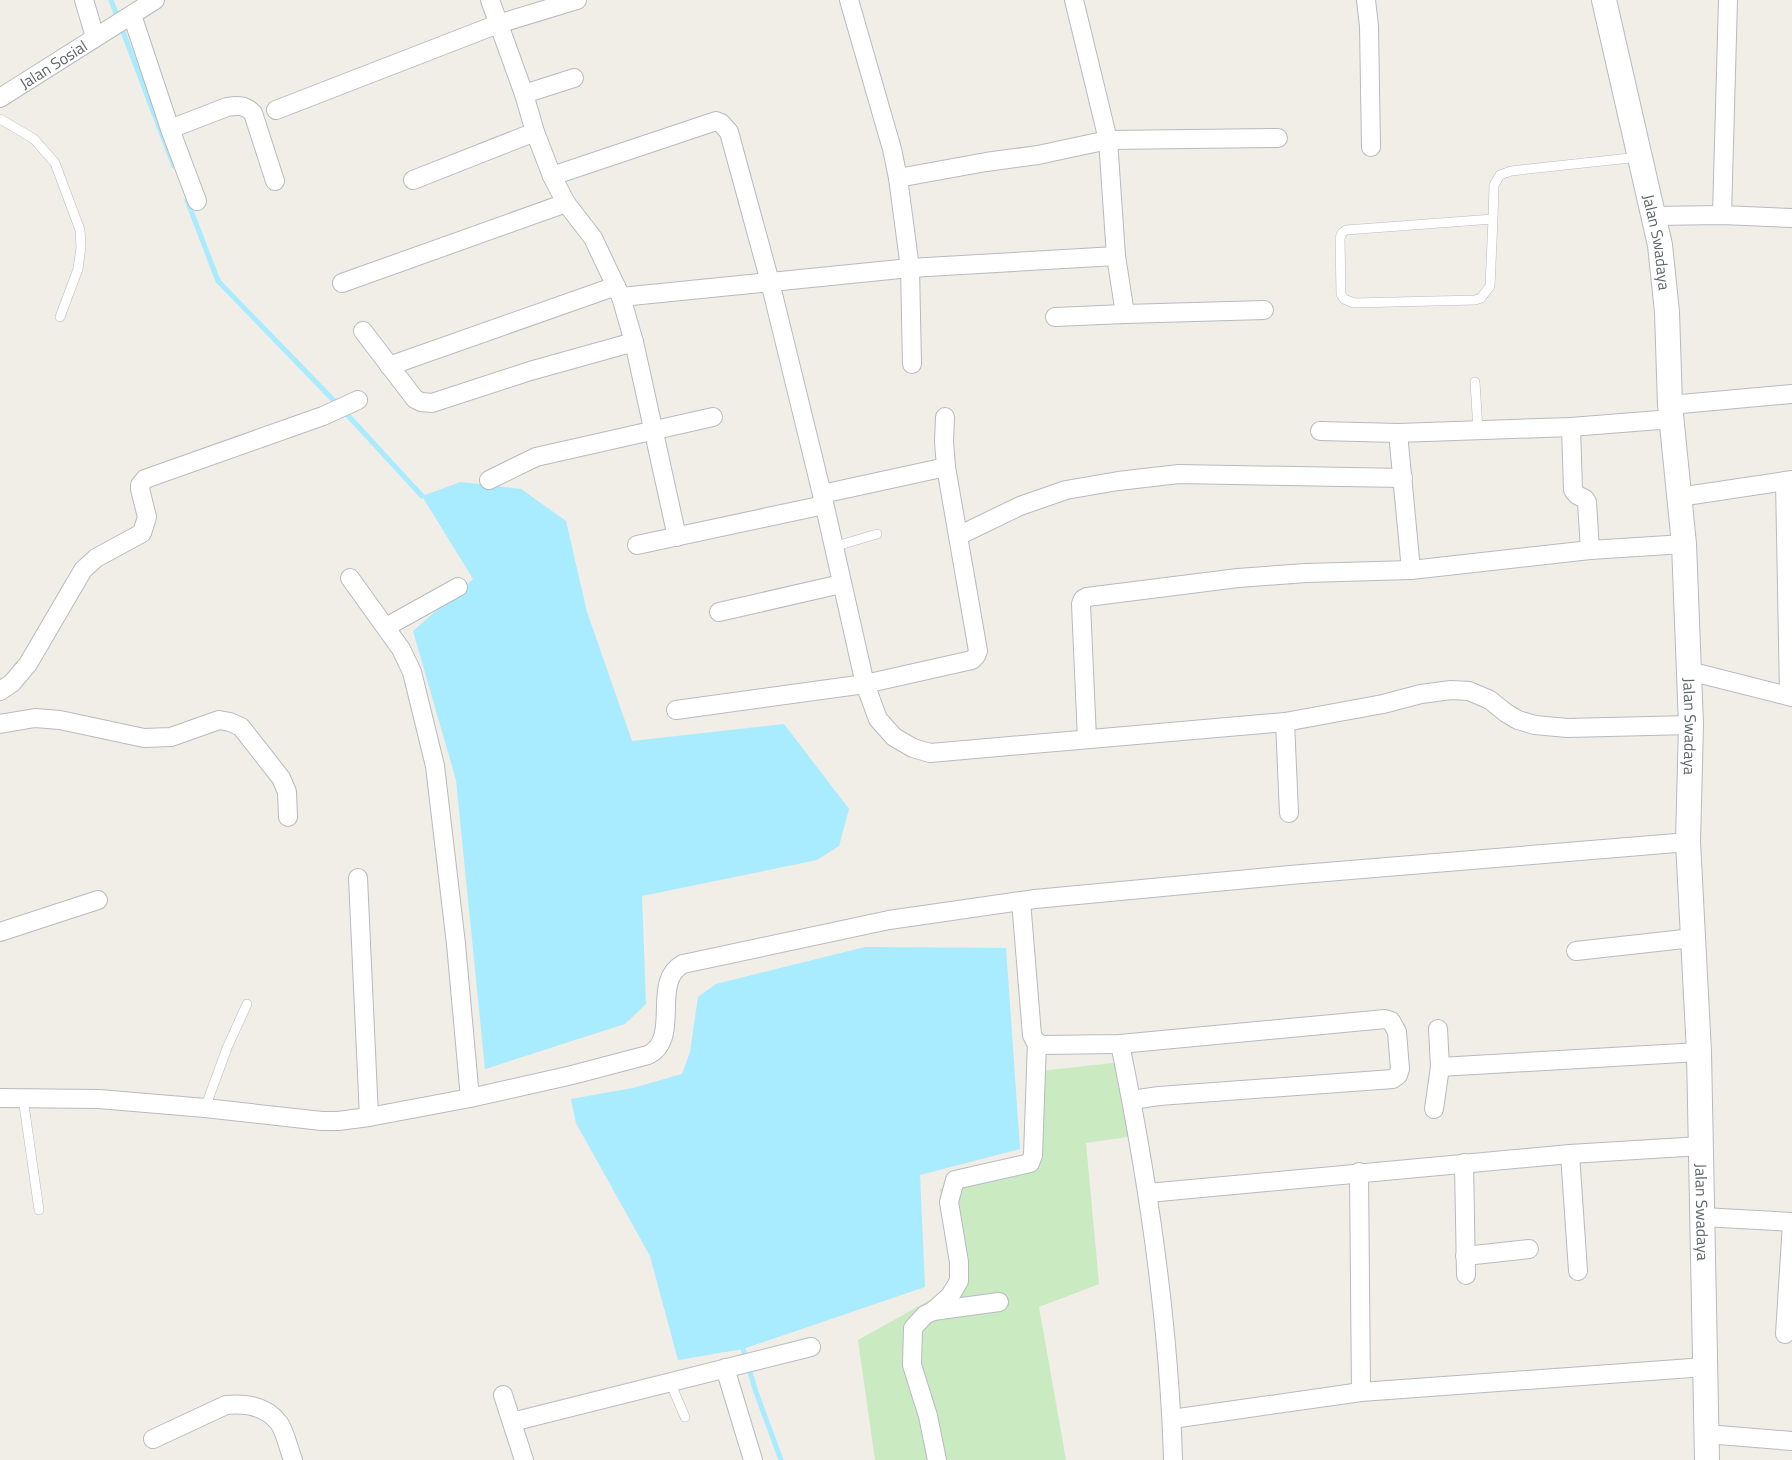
<svg xmlns="http://www.w3.org/2000/svg" width="1792" height="1460" viewBox="0 0 1792 1460" font-family="'Titillium Web',sans-serif">
<rect width="100%" height="100%" fill="#f1ede7"/>
<path fill="#caeac2" d="M1122 1062 1128 1137 1086 1143 1099 1284 1039 1307 1066 1460H875L858 1340 955 1286 940 1189 1040 1165V1071Z"/>
<path fill="#a9ebff" d="M461 482 521 489 566 521 587 612 632 741 784 724 849 809 839 846 817 860 642 896 646 1004 625 1024 485 1069 456 780 413 631 473 579 422 496Z
M865 947 1006 948 1020 1149 920 1175 925 1287 743 1349 678 1360 650 1256 576 1123 571 1099 633 1088 682 1074 690 1052 698 997 716 984Z"/>
<g fill="none" stroke-linecap="round" stroke-linejoin="round">
<path stroke="#a9ebff" stroke-width="5" d="M111 0 174 166
M187 200 218 281 342 409 422 496
M743 1349 756 1392 781 1460"/>
<defs>
<path id="service" d="M0 119 34 139 55 163 80 230 81 247 78 269 60 317
M1493 219 1490 286 1481 298 1475 300 1354 303 1344 299 1341 294 1340 238 1342 233 1346 230 1493 219 1494 185 1500 175 1511 171 1639 157
M1475 382 1478 430
M833 547 877 534
M23 1098 39 1210
M205 1108 227 1048 247 1004
M670 1382 685 1417"/>
<g id="minor">
<path d="M84 0 95 37"/>
<path d="M490 0 524 94 535 132 552 176 566 203 593 238 621 297 634 342 677 537"/>
<path d="M849 0 892 149 898 178 910 268 912 364"/>
<path d="M1074 0 1108 140 1116 256 1125 314 1264 310"/>
<path d="M1366 0 1369 26 1371 147"/>
<path d="M132 15 170 129 227 107C238 105 245 105 253 113L275 181"/>
<path d="M524 94 574 78"/>
<path id="s1" d="M0 98 155 0"/>
<path d="M276 110 498 24 577 0"/>
<path d="M170 129 197 201"/>
<path d="M552 176 716 121 721 123 729 132 770 282 822 494 865 684 878 719 894 737 913 748 930 753 1285 722 1383 704 1421 694 1451 690 1469 691 1490 700 1506 713 1518 720 1535 725 1567 728 1691 725"/>
<path d="M898 178 986 162 1038 155 1108 140 1278 138"/>
<path d="M413 180 535 132"/>
<path d="M1722 215 1728 0"/>
<path d="M1653 216 1722 215 1792 218"/>
<path d="M342 283 566 203"/>
<path d="M621 297 910 268 1116 256"/>
<path d="M1055 317 1125 314"/>
<path d="M363 331 415 399 421 402 432 403 530 371 634 342"/>
<path d="M389 366 616 286"/>
<path d="M1670 405 1792 394"/>
<path d="M1571 427 1573 490 1577 495 1585 499 1587 502 1590 550"/>
<path d="M1320 431 1398 433 1571 427 1672 419"/>
<path d="M1398 433 1411 570"/>
<path d="M489 480 536 457 713 417"/>
<path d="M1785 481 1789 696"/>
<path d="M822 494 946 467"/>
<path d="M1679 497 1792 480"/>
<path d="M958 536 1020 506 1066 490 1118 481 1179 474 1403 478"/>
<path d="M637 545 824 505"/>
<path d="M350 578 401 649 412 672 435 766 456 944 470 1098"/>
<path d="M719 612 841 584"/>
<path d="M386 627 458 587"/>
<path d="M1689 671 1792 697"/>
<path d="M0 691 12 683 28 664 83 570 96 558 142 533 147 517 140 489V485L145 479 323 416 358 400"/>
<path d="M676 710 865 684 972 660 976 656 978 651 946 467 944 442 945 417"/>
<path d="M1285 722 1289 813"/>
<path d="M0 724 35 718 60 720 144 738 171 737 219 720 230 722 241 727 281 778 287 792 288 817"/>
<path d="M1087 739 1081 604 1083 599 1087 597 1238 578 1306 573 1411 570 1590 550 1684 544"/>
<path d="M358 878 369 1117"/>
<path d="M1021 901 1032 1035 1035 1041 1042 1045 1120 1044 1385 1019 1391 1021 1397 1032 1400 1069 1398 1075 1393 1079 1159 1096 1132 1100"/>
<path d="M0 932 98 900"/>
<path d="M1576 951 1693 938"/>
<path d="M1120 1044C1148 1180 1169 1320 1173 1460"/>
<path d="M1440 1067 1699 1052"/>
<path d="M0 1098 99 1099 205 1108 322 1121H338L369 1117 470 1098 572 1075 648 1055C682 1039 650 981 683 964L889 920 1035 899 1290 875 1688 842"/>
<path d="M1434 1109 1440 1067 1438 1029"/>
<path d="M1570 1154 1578 1271"/>
<path d="M1464 1163 1466 1275"/>
<path d="M1359 1172 1361 1392"/>
<path d="M1148 1193 1570 1154 1701 1146"/>
<path d="M1703 1217 1792 1222"/>
<path d="M1465 1256 1529 1249"/>
<path d="M933 1311 999 1302"/>
<path d="M1785 1334 1792 1223"/>
<path d="M725 1368 753 1460"/>
<path d="M503 1395 524 1460"/>
<path d="M1172 1419 1361 1392 1705 1367"/>
<path d="M512 1422 811 1347"/>
<path d="M1706 1434 1792 1441"/>
<path d="M153 1439 226 1405C245 1403 266 1406 279 1423 285 1431 289 1450 293 1460"/>
<path d="M937 1460 928 1416 912 1365 913 1328 925 1315 933 1311 950 1296 959 1281V1262L949 1202 955 1180 1030 1163 1033 1155 1037 1042"/>
</g>
<g id="tertiary">
<path id="s2" d="M1604 0 1660 245 1667 312 1670 405 1684 544 1691 725 1688 842 1699 1052 1707 1460"/>
</g>
</defs>
<use href="#service" stroke="#b7bbbe" stroke-width="10"/>
<use href="#minor" stroke="#b7bbbe" stroke-width="20"/>
<use href="#tertiary" stroke="#b7bbbe" stroke-width="26"/>
<use href="#service" stroke="#fff" stroke-width="9"/>
<use href="#minor" stroke="#fff" stroke-width="18"/>
<use href="#tertiary" stroke="#fff" stroke-width="24"/>
</g>
<g text-anchor="middle" dominant-baseline="central" stroke-width="5" stroke-linejoin="round" paint-order="stroke">
<g font-size="16" fill="#5e6568" stroke="#fff">
<text stroke="none"><textPath href="#s1" startOffset="63">Jalan Sosial</textPath></text>
<text stroke="none"><textPath href="#s2" startOffset="248">Jalan Swadaya</textPath></text>
<text stroke="none"><textPath href="#s2" startOffset="734">Jalan Swadaya</textPath></text>
<text stroke="none"><textPath href="#s2" startOffset="1220">Jalan Swadaya</textPath></text>
</g>
</g>
</svg>
